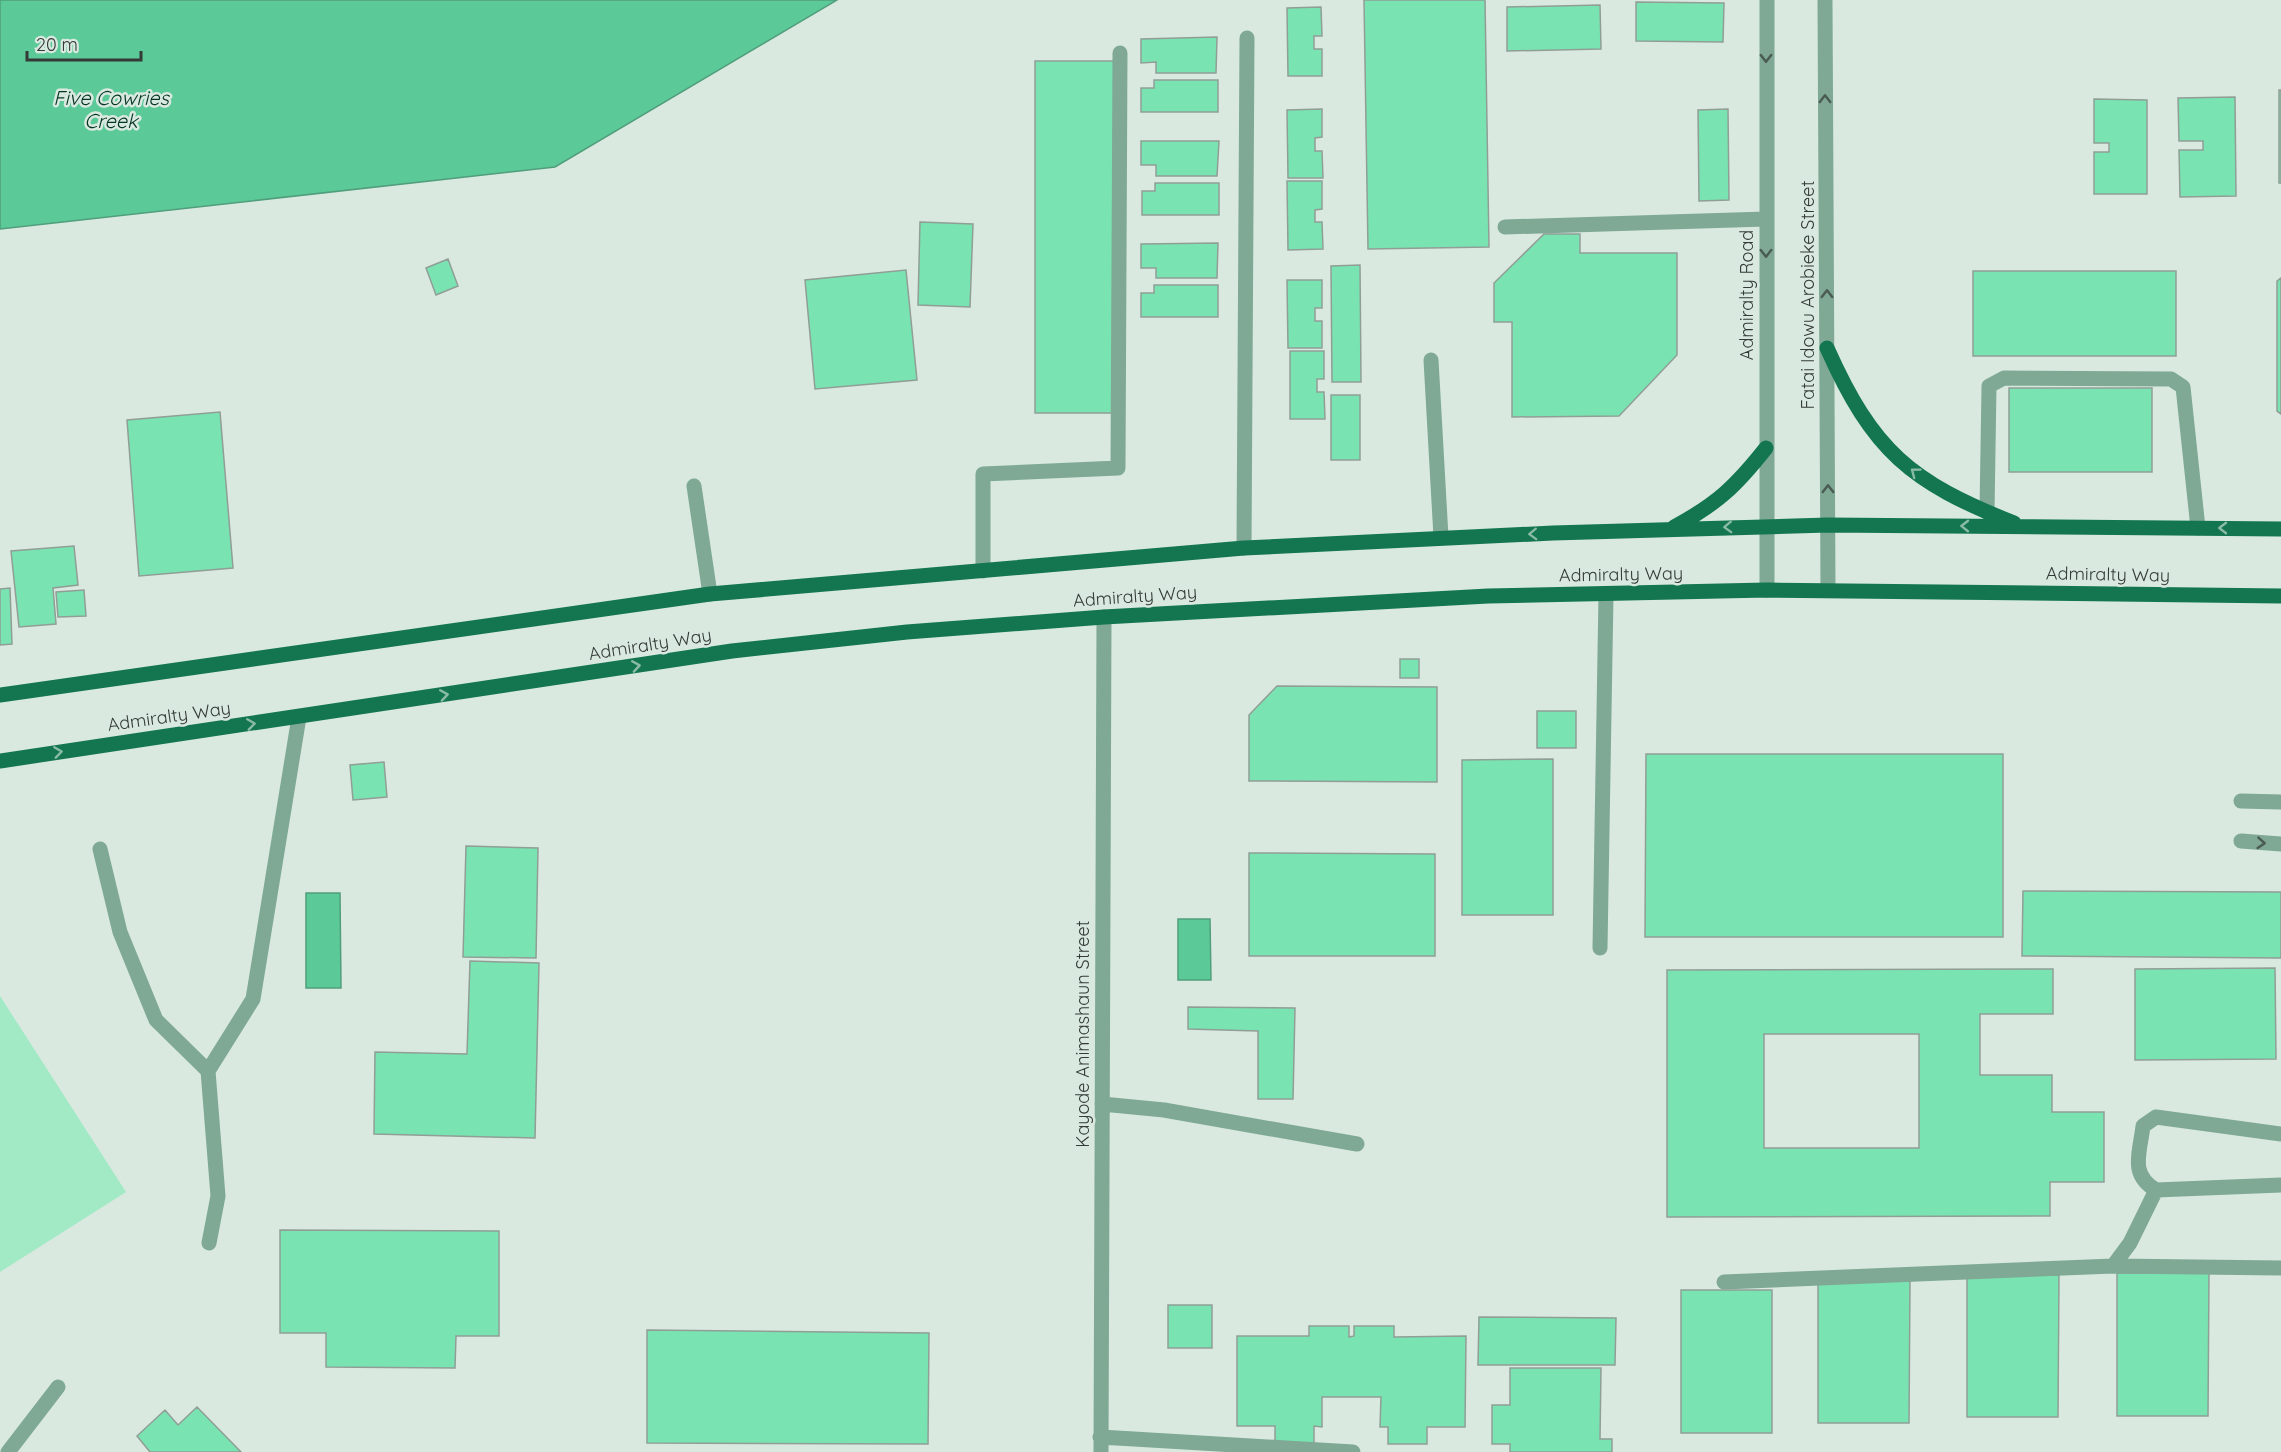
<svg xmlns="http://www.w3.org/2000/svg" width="2281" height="1452" viewBox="0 0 2281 1452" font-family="Quicksand,sans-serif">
<rect width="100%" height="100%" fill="#d9e9e0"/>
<path fill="#a1eac5" d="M0 996 126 1192 0 1272Z"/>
<path fill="#5cc998" stroke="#509e7b" stroke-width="1.5" d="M0 0H837L555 167 0 229Z
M306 893H340L341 988H306Z
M1178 919H1210L1211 980H1178Z"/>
<path fill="#79e4b2" stroke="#909e96" stroke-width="1.5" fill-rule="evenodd" d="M1364 0H1485L1489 247 1368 249Z
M1636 2 1724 3 1723 42 1636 41Z
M1600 5 1601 49 1507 51V7Z
M1321 7 1322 36H1314V49H1322V76H1288L1287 8Z
M1217 37 1216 73H1156V62L1141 63V39Z
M1035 61H1117V413H1035Z
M1154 80H1218V112H1141V88H1154Z
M2279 90H2281V183H2279Z
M2235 97 2236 196 2180 197 2179 150H2203V141H2179L2178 98Z
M2094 99 2147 100V194H2094V152H2109V143H2094Z
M1322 109V137L1315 138V151H1322L1323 178H1288L1287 110Z
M1728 109 1729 200 1699 201 1698 110Z
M1141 141H1219L1217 176H1156V165H1141Z
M1287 181H1322V209L1315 210V222H1322L1323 249 1288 250Z
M1155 183H1219V215H1142V191H1155Z
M920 222 973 224 970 307 918 305Z
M1544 234H1580V253H1677V355L1619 416 1512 417V322H1494V283Z
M1218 243 1217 278H1156V268H1141V244Z
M448 259 458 286 436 295 426 268Z
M1360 265 1361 382H1332L1331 266Z
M906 270 917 380 815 389 805 280Z
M1973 271H2176V356H1973Z
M2281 278V414L2277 411V281Z
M1287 280H1322V308H1315V321H1322V348H1288Z
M1154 285H1218V317H1141V293H1154Z
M1290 351H1324V379H1317V392H1324L1325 419H1290Z
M2009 388H2152V472H2009Z
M1331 395H1360V460H1331Z
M220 412 233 568 139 576 127 420Z
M74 546 78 585 53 588 56 624 19 627 11 551Z
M10 588 12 644 0 645V589Z
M84 590 86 616 58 617 56 592Z
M1400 659H1419V678H1400Z
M1277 686 1437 687V782L1249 781V715Z
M1537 711H1576V748H1537Z
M1646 754H2003V937H1645Z
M1553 759V915H1462V760Z
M384 762 387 797 353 800 350 765Z
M466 846 538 848 536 958 463 957Z
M1249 853 1435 854V956H1249Z
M2023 891 2281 892V958L2022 956Z
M470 961 539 963 535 1138 374 1134 375 1052 467 1054Z
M2275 968 2276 1059 2135 1060V969Z
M2053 969V1014H1980V1075H2052V1112H2104V1182H2050V1216L1667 1217V970ZM1764 1034H1919V1148H1764Z
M1188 1007 1295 1008 1293 1099H1258V1031L1188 1029Z
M280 1230 499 1231V1336H456L455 1368 326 1367V1333H280Z
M2117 1273H2209L2208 1416H2117Z
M1967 1275H2059L2058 1417H1967Z
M1818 1280 1910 1281 1909 1423H1818Z
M1681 1290H1772V1433H1681Z
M1168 1305H1212V1348H1168Z
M1479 1317 1616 1318 1615 1365H1478Z
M1309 1326H1349V1337L1354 1336V1326H1394V1337L1466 1336 1465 1427H1427V1444H1388V1427H1380L1381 1397H1322V1427L1314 1426V1444H1275V1426H1237V1336H1309Z
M647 1330 929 1333 928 1444 647 1443Z
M1510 1368H1601L1600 1439H1612V1452H1510V1444H1492V1405H1510Z
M197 1407 241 1452H150L137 1436 165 1410 178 1425Z"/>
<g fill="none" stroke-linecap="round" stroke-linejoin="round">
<path stroke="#7fa994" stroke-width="15" d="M1767 0V590
M1825 0 1828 590
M1505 227 1766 219
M1431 360 1441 537
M694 486 710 594
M1987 512 1989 386 2004 378 2171 379 2183 387 2198 528
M1244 548 1247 38
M983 571V474L1118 468 1120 53
M2241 801 2281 802
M2241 841 2281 844
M100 849 120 932 156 1020 208 1071 218 1196 209 1243
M1600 948 1606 595
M208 1071 253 999 299 717
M1102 1104 1164 1110 1357 1144
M2281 1134 2156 1117 2143 1126C2140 1153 2129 1174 2156 1190L2281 1185
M2113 1266 2281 1268
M1724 1282 2113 1266 2130 1243 2156 1190
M1100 1437 1353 1452
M8 1452 58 1387
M1101 1452 1104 617"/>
<path stroke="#137651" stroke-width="15" d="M1827 348C1873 451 1910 482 2014 523
M1674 527C1717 504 1736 486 1766 448
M0 695 710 594 1244 548 1553 533 1828 525 2281 529
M0 761 732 651 907 632 1104 617 1488 596 1767 590 2281 596"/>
</g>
<defs><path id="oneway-chevron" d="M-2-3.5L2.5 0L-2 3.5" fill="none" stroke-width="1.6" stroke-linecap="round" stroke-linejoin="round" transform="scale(1.5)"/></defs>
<g stroke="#4a5b53">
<use href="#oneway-chevron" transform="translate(1766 58) rotate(90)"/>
<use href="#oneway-chevron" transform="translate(1825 99) rotate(-90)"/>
<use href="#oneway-chevron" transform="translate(1766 253) rotate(90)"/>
<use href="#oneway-chevron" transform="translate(1827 294) rotate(-90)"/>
<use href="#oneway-chevron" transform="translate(1828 489) rotate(-90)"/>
<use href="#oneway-chevron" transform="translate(2261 843) rotate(4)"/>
</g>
<g stroke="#8abba7">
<use href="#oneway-chevron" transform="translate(1915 472) rotate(-143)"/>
<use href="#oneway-chevron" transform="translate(1965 526) rotate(-179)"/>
<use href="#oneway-chevron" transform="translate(1728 527) rotate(178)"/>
<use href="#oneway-chevron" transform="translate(2223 528) rotate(-180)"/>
<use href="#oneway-chevron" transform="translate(1533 534) rotate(178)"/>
<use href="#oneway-chevron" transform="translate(636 666) rotate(-9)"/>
<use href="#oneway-chevron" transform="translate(444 695) rotate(-9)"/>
<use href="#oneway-chevron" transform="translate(251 724) rotate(-8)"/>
<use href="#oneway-chevron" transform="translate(58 752) rotate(-8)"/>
</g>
<g text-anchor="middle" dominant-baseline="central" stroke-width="5" stroke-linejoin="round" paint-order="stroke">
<g font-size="18" fill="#343a37" stroke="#d9e9e0">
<text transform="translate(1746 295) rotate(-90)">Admiralty Road</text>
<text transform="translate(1807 295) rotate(-90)">Fatai Idowu Arobieke Street</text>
<text transform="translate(1621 574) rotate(-1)">Admiralty Way</text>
<text transform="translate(2108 574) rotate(1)">Admiralty Way</text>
<text transform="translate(1135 596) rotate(-4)">Admiralty Way</text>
<text transform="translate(650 644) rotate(-9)">Admiralty Way</text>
<text transform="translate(169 716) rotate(-8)">Admiralty Way</text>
<text transform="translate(1082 1034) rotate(-90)">Kayode Animashaun Street</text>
</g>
<g font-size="20" font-style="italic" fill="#043522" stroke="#d9e9e0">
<text x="111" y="97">Five Cowries<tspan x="111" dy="23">Creek</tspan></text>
</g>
</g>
<path d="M27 51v9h114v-9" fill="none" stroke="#343a37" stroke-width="3"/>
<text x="36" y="51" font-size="18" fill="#343a37" stroke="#d9e9e0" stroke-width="4.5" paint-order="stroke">20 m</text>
</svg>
